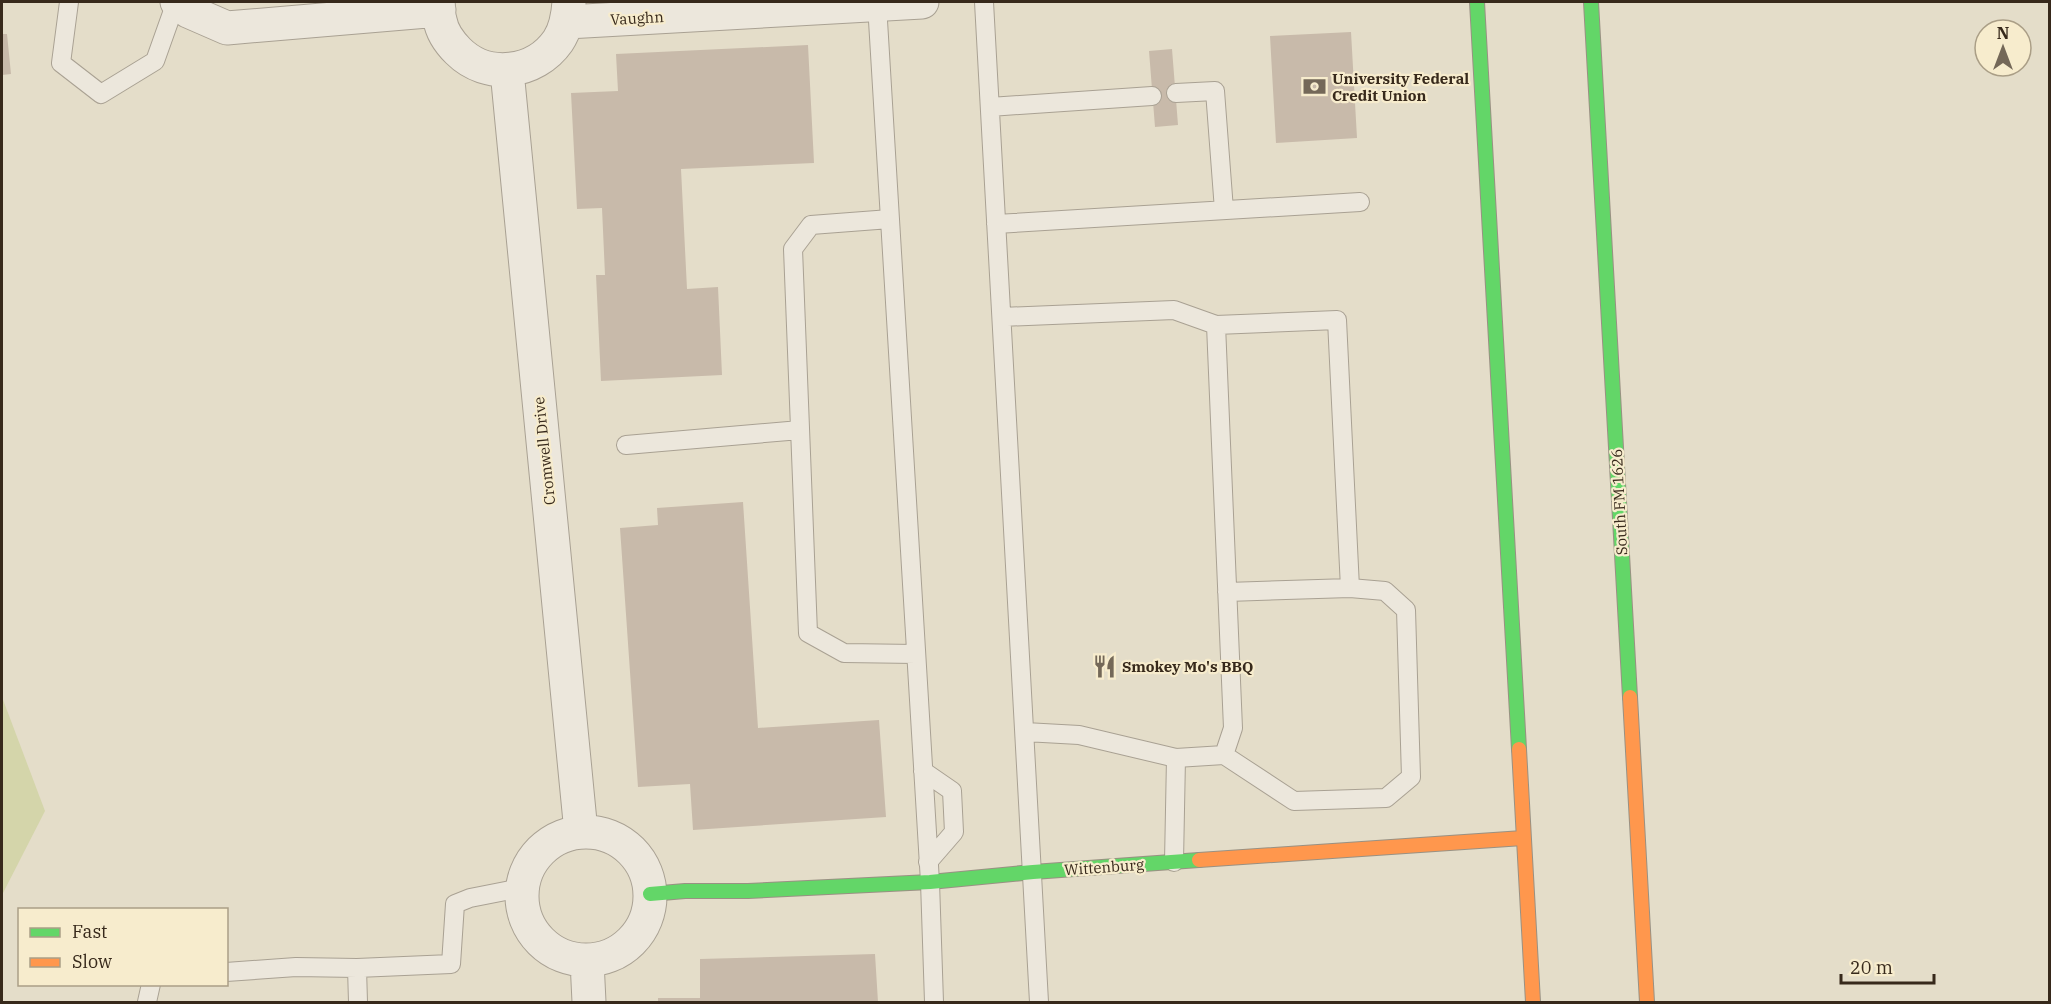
<svg xmlns="http://www.w3.org/2000/svg" width="2051" height="1004" viewBox="0 0 2051 1004" font-family="'IBM Plex Serif',serif">
<rect width="100%" height="100%" fill="#e4ddc9"/>
<path fill="#d4d5aa" d="M2 697 45 811 2 895Z"/>
<path fill="#c8baaa" d="M1351 32 1357 138 1276 143 1270 36Z
M2 34H7L11 74 2 75Z
M808 45 814 163 681 169 687 289 718 287 722 375 601 381 596 275H605L602 208 577 209 571 93 618 91 616 54Z
M1172 49 1178 125 1155 127 1149 51Z
M743 502 758 728 879 720 886 817 693 830 690 784 638 787 620 528 658 525 657 508Z
M875 954 878 1002H658V998H700V959Z"/>
<g fill="none" stroke-linecap="round" stroke-linejoin="round">
<defs>
<path id="lane" d="M69 2 61 63 101 94 155 61 176 2
M984 2 1039 1002
M877 4 930 882 934 1002
M1176 93 1215 91 1224 210
M990 107 1152 96
M890 219 811 225 793 249 808 633 844 653 916 654
M996 224 1360 202
M1002 317 1174 310 1216 325
M626 445 800 430
M1025 732 1079 735 1176 758
M1224 755 1294 801 1386 798 1411 777 1406 610 1385 591 1350 588
M923 771 952 791 954 832 928 862
M1174 862 1176 758 1224 755 1233 728 1216 325 1337 320 1350 588 1227 592
M226 972 296 967 357 968
M147 1002 151 984
M358 1002 357 968 451 964 455 904 470 898 521 888"/>
<path id="street" d="M177 2 188 11 227 28 439 10
M438 2C439 7 438 14 440 20 442 32 450 43 458 51 487 80 535 74 558 41 566 29 568 16 569 2
M567 22 922 2
M507 71 581 832
M522 896a64 64 0 1 1 128 0a64 64 0 1 1-128 0Z
M587 961 589 1002"/>
<path id="fast" d="M1477 2 1519 749
M1591 2 1630 697
M650 894 685 891H748L930 882 1033 872 1199 860"/>
<path id="slow" d="M1630 697 1647 1002
M1519 749 1533 1002
M1199 860 1523 838"/>
</defs>
<use href="#lane" stroke="#a9a193" stroke-width="20"/>
<use href="#street" stroke="#a9a193" stroke-width="35"/>
<use href="#fast" stroke="#999183" stroke-width="16"/>
<use href="#slow" stroke="#999183" stroke-width="16"/>
<use href="#lane" stroke="#ece7dc" stroke-width="18"/>
<use href="#street" stroke="#ece7dc" stroke-width="33"/>
<use href="#fast" stroke="#63d668" stroke-width="14"/>
<use href="#slow" stroke="#ff974d" stroke-width="14"/>
</g>
<defs>
<symbol id="bank-bare" viewBox="-9 -9 18 18"><path d="M-6-4H6V4H-6ZM0-2.3a2.3 2.3 0 1 0 0 4.6a2.3 2.3 0 1 0 0-4.6Z" fill="#746858" stroke="#f7eccd" stroke-width="2.5" paint-order="stroke"/></symbol>
<symbol id="restaurant-bare" viewBox="-9 -9 18 18"><path d="M-5-6h1v4h1v-4h1v4h1v-4h1v5L-1.5 .5V6h-2V.5L-5-1ZM5-6V6H3V1.5H1.5Q1.5-4 5-6Z" fill="#746858" stroke="#f7eccd" stroke-width="2.5" paint-order="stroke"/></symbol>
</defs>
<g fill-rule="evenodd">
<use href="#bank-bare" x="1298" y="70" width="33" height="33"/>
<use href="#restaurant-bare" x="1088" y="650" width="33" height="33"/>
</g>
<g text-anchor="middle" dominant-baseline="central" stroke-width="4.5" stroke-linejoin="round" paint-order="stroke">
<g font-size="15" fill="#37291b" stroke="#f7eccd">
<text transform="translate(637 18) rotate(-3)">Vaughn</text>
<text transform="translate(544 451) rotate(-96)">Cromwell Drive</text>
<text transform="translate(1619 502) rotate(-93)">South FM 1626</text>
<text transform="translate(1104 867) rotate(-4)">Wittenburg</text>
</g>
<g font-size="15" font-weight="bold" fill="#37291b" stroke="#f7eccd" text-anchor="start">
<text x="1332" y="78">University Federal<tspan x="1332" dy="17">Credit Union</tspan></text>
<text x="1122" y="666">Smokey Mo's BBQ</text>
</g>
</g>
<rect width="2051" height="1004" fill="none" stroke="#37291b" stroke-width="6"/>
<rect x="18" y="908" width="210" height="78" fill="#f7eccd" stroke="#aa9e86" stroke-width="1.5"/>
<rect x="30" y="928" width="30" height="9" fill="#63d668" stroke="#aa9e86" stroke-width="1.5"/>
<text x="72" y="938" font-size="18" fill="#37291b">Fast</text>
<rect x="30" y="958" width="30" height="9" fill="#ff974d" stroke="#aa9e86" stroke-width="1.5"/>
<text x="72" y="968" font-size="18" fill="#37291b">Slow</text>
<g transform="translate(2003 48)"><circle r="28" fill="#f7eccd" stroke="#aa9e86" stroke-width="1.5"/>
<path d="M0-4.5L10 22L0 15L-10 22Z" fill="#746858"/>
<text y="-9" font-size="16" font-weight="bold" text-anchor="middle" fill="#37291b">N</text>
</g>
<path d="M1841 974v9h93v-9" fill="none" stroke="#37291b" stroke-width="3"/>
<text x="1850" y="974" font-size="18" fill="#37291b" stroke="#f7eccd" stroke-width="4.5" paint-order="stroke">20 m</text>
</svg>
